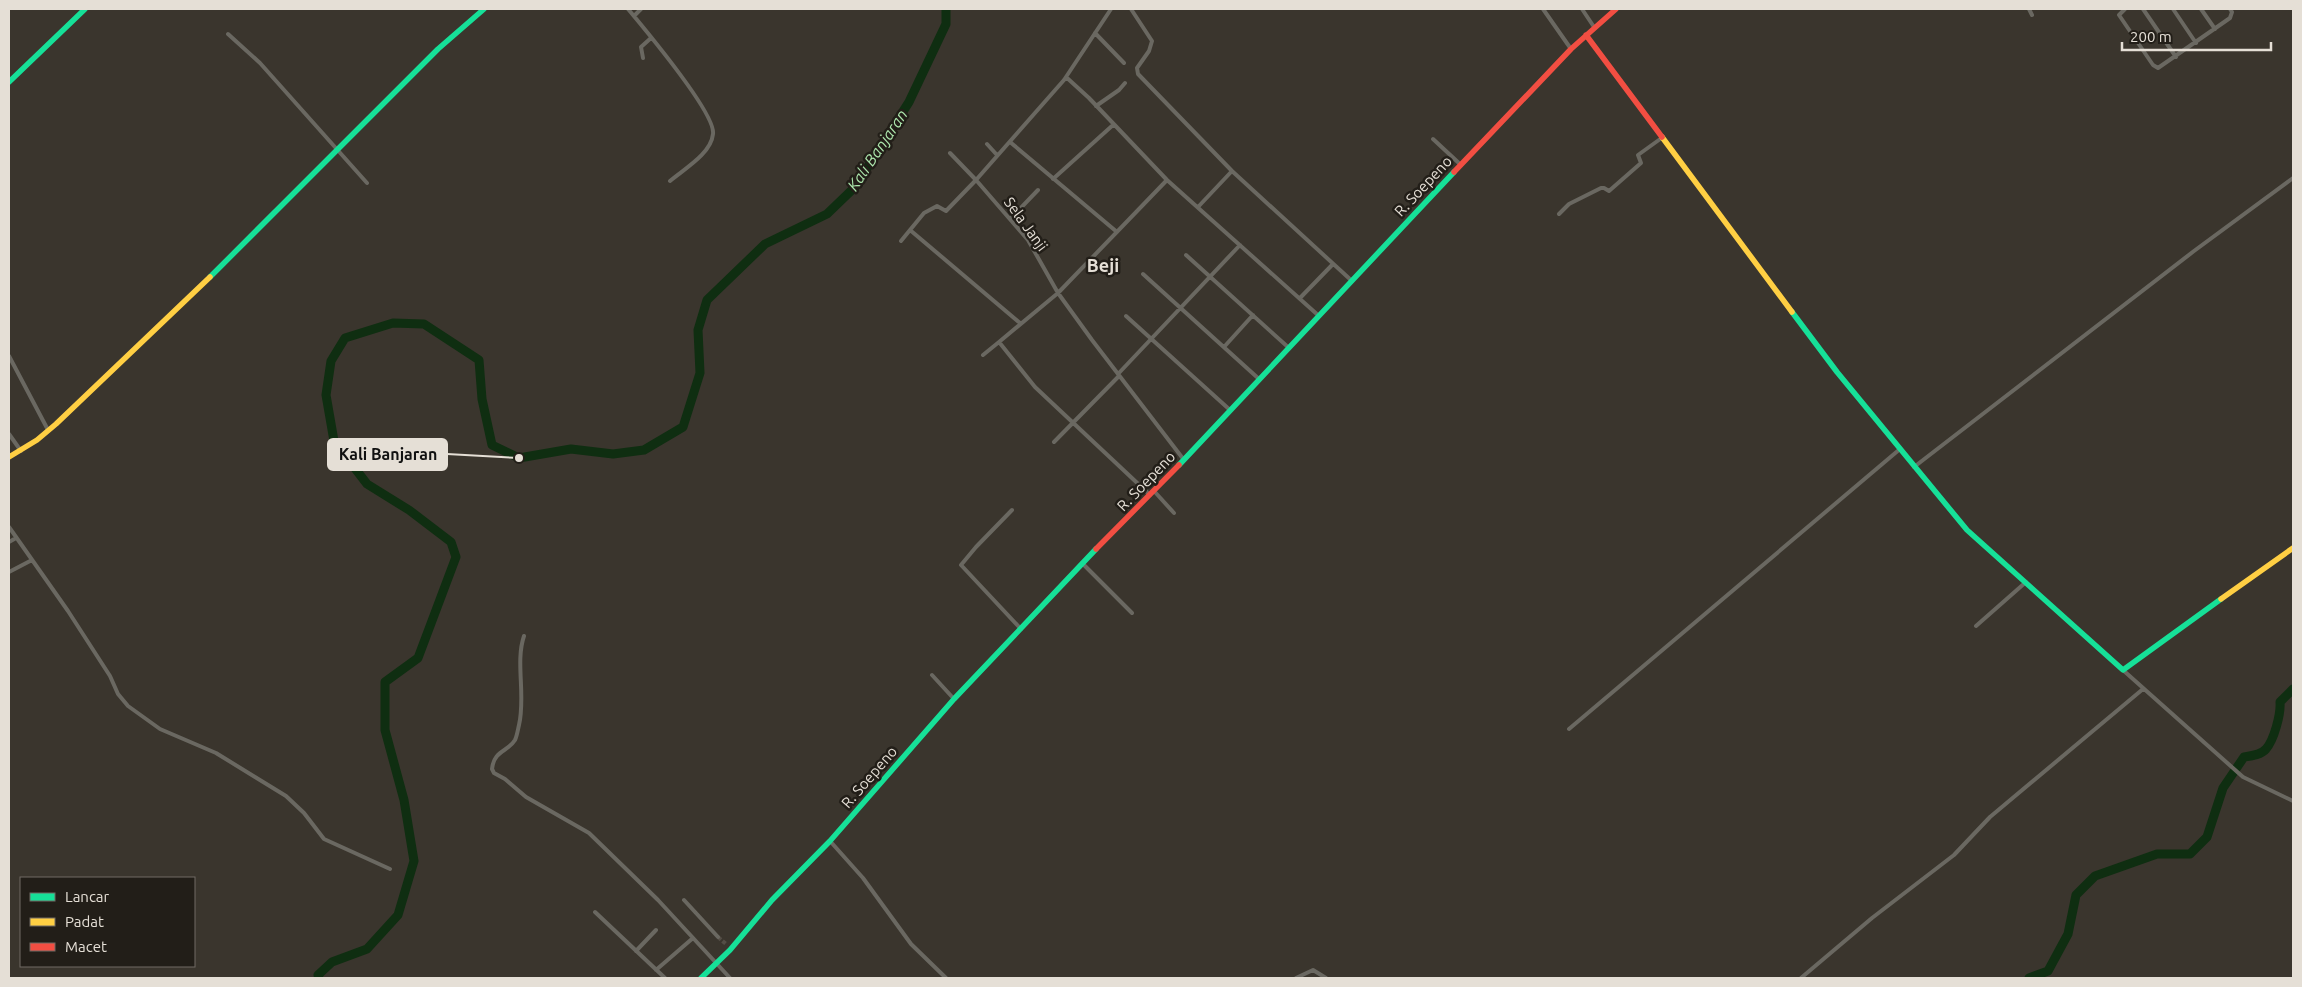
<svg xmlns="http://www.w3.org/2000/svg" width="2302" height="987" viewBox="0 0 2302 987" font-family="Ubuntu,sans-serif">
<rect width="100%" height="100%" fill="#3a352d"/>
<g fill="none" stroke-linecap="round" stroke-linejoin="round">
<path stroke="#0f2e11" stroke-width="9" d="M319 978 318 975 332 962 367 949 398 915 414 861 404 800 385 730V682L418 658 456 557 451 542 409 510 367 484 334 441 326 395 331 361 345 338 393 323 424 324 479 360 482 399 492 445 519 458 571 449 613 454 644 450 683 427 700 373 698 330 707 300 765 244 827 214 855 187 909 102 946 24V9
M2029 978 2048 971 2068 934 2076 895 2095 876 2157 854H2190L2207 837 2223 788 2244 757C2251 756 2261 755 2266 749 2274 740 2281 714 2280 702L2293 689"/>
<path stroke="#544e46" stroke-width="4" stroke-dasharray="4 2" stroke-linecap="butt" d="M718 937 726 944"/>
<path stroke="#6a6861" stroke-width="4" d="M628 9C643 27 716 114 713 134 711 154 684 169 670 181
M1111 9 1064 80 976 180 1028 240 1058 293 1092 340 1184 460
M1131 9 1152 41 1149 51 1137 68 1138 74 1232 171 1352 281
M1543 9 1571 49
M1582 9 1594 27
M2029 9 2032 15
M2125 9 2119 15 2153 65 2158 68 2230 18 2232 12 2230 9
M2143 9 2176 57
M2173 9 2196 43
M2201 9 2215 29
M634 16 641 9
M1095 33 1124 63
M228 34 260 63 367 183
M643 58 641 47 651 38
M1066 77 1089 98 1167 180 1319 316
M1096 106 1119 90 1125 83
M1433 139 1461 165
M1010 142 1117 232
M987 144 997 155
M950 153 976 180 946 211 937 206 924 213 910 230 1020 323
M1053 179 1113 125
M1198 207 1232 171
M1559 214 1569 204 1601 188H1604L1609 191 1641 163 1638 155 1663 137
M1011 218 1038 190
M901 241 910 230
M1186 255 1289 348
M1143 274 1259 379
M1300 298 1333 264
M1126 316 1230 410
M1224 347 1253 315
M983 355 999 342
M9 356 48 430
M1118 374 1240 245
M9 434 21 451
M1054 442 1119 376
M1914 467 2194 251 2293 178
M1154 491 1174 513
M1150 495 1035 387 999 342 1058 293 1167 180
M1012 510 976 547 961 565 1021 629
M9 527 68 611 110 676 118 694 128 706 160 729 216 753 286 796 304 813 324 839 390 869
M9 542 16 538
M1082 563 1132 613
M9 572 32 560
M1976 626 2026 582
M524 636C515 662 526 696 519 725 518 729 517 736 515 740 508 752 494 750 492 769L494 773 505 779 526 797 589 833 658 900 730 978
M2124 671 2243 777 2293 801
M932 675 954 699
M1569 729 1900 449
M830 841 863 878 911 944 946 978
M684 900 718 937
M595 912 665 978
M636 951 656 930
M656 970 693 938
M1296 978 1313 970 1326 978
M1801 978 1872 918 1954 855 1990 817 2143 689"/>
<path stroke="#16e098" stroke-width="5.5" d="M9 82 85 9
M210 277 438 49 484 9
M1792 312 1837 372 1967 530 2123 670 2221 599
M1179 465 1454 172
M701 978 730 950 772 900 830 841 954 699 1096 549"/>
<path stroke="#ffcf43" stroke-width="5.5" d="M1662 137 1792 312
M9 457 37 440 56 424 210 277
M2221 599 2293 548"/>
<path stroke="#f24e42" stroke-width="5.5" d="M1586 35 1662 137
M1454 172 1571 49 1616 9
M1096 549 1179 465"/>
</g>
<g text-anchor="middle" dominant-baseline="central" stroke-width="5" stroke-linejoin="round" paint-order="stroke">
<g font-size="15" fill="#e5dfd6" stroke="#221e18">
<text transform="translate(1423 186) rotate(-47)">R. Soepeno</text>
<text transform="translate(1026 224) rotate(54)">Sela Janji</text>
<text transform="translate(1146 481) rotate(-46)">R. Soepeno</text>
<text transform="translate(869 777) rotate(-49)">R. Soepeno</text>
</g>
<g font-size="16" font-style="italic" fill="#aee8ae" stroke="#221e18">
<text transform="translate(877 150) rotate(-56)">Kali Banjaran</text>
</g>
<g font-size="18" font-weight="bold" fill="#e5dfd6" stroke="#221e18">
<text x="1103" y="265">Beji</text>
</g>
</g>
<path fill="none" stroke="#e5dfd6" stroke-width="2" d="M519 458L447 454"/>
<circle fill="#e5dfd6" stroke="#221e18" stroke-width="2" cx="519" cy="458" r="5"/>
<rect fill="#e5dfd6" stroke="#e5dfd6" stroke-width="2" x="328" y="439" width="119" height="31" rx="5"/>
<g font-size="16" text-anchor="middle" font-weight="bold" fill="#111">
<text x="388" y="460">Kali Banjaran</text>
</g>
<rect width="2302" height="987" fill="none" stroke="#e5dfd6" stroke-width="20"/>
<rect x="20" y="877" width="175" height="90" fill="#221e18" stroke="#706b64"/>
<rect x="30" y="893" width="25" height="8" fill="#16e098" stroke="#706b64"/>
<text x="65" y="902" font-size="15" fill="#e5dfd6">Lancar</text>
<rect x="30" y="918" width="25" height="8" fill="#ffcf43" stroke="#706b64"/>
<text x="65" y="927" font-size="15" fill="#e5dfd6">Padat</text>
<rect x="30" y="943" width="25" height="8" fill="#f24e42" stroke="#706b64"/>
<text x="65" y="952" font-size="15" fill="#e5dfd6">Macet</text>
<path d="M2122 42v8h149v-8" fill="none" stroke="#e5dfd6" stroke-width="2.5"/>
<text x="2130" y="42" font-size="15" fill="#e5dfd6" stroke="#221e18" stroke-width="4" paint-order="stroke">200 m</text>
</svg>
